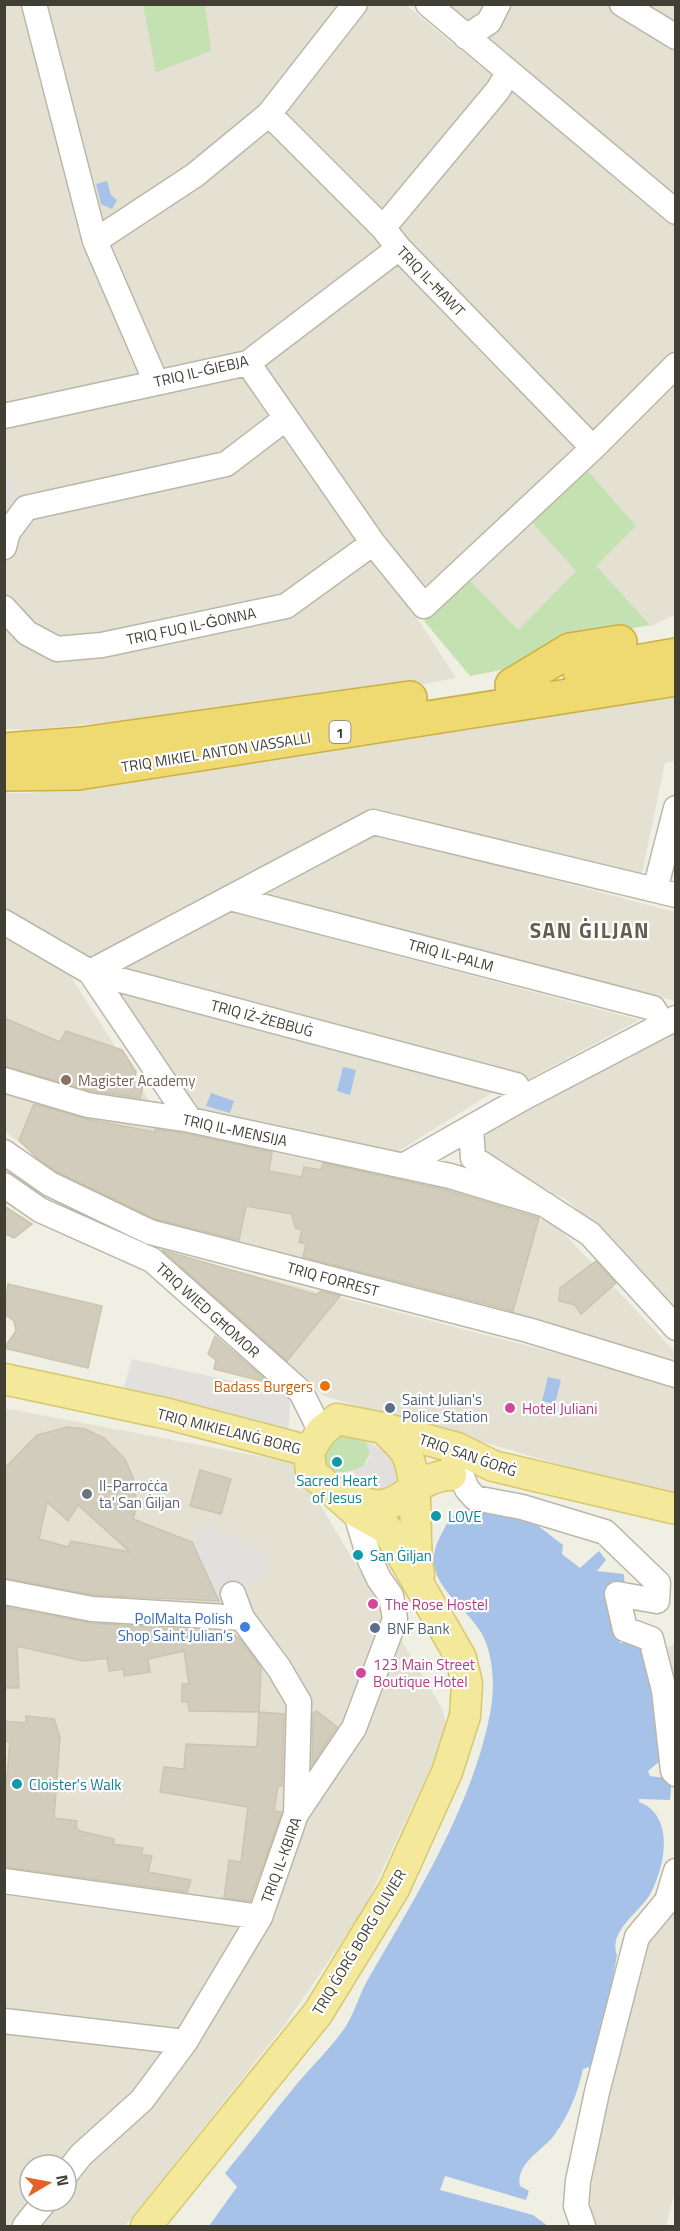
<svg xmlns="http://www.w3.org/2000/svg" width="680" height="2231" viewBox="0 0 680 2231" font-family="'Titillium Web',sans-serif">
<rect width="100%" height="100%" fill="#f0efe4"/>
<path fill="#e4e1d3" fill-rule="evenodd" d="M5 5H406L675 226V615L651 626 595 566 576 571 517 631 470 581 456 561 415 615 456 678 352 698 28 730 5 729Z
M449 5H675V195Z
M675 690V761L665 763 641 878 376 811 359 814 92 959 5 910V793H31Z
M372 832 675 912V1001L251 894Z
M228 911 639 1020 527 1080 119 971Z
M5 938 70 975 150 1102 83 1093 5 1067Z
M116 992 495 1091 394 1154 197 1110Z
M675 1030V1317L632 1262 567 1200 480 1154 477 1131Z
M4 1087 92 1115 435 1186 555 1224 675 1352V1360L156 1223 47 1165 5 1131Z
M161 1251 675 1384V1498L324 1396Z
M4 1408 295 1463 442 1708 448 1731 364 1909 284 2026 125 2226H5ZM30 2165H66V2201H30Z
M675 1645V1714L667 1647Z
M675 1899 676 2186 666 2226H594L584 2206 591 2158 645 1941Z"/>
<path fill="#c3e1b1" d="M143 5H205L211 51 156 72Z
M587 470 636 526 596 566 650 625 561 641 521 666 470 676 424 621 470 581 518 630 576 571 531 521Z
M335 1436 365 1440 370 1452 364 1466C354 1472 337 1475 326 1469L320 1448Z"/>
<path fill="#e1e0dc" d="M5 460 10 482 18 493 10 505 5 501Z
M132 1359 291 1394 288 1435 122 1393Z
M365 1440 389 1454 401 1468 398 1492 367 1493 352 1470 364 1466 368 1460 370 1452Z
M198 1523 250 1545 269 1558 270 1572 219 1601 190 1541Z"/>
<path fill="#a6c2e8" d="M107 181 111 195 117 200 112 209 101 204 96 184Z
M343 1067 356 1070 350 1095 337 1091Z
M211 1093 234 1101 230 1113 206 1106Z
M548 1377 561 1380 555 1404 542 1401Z
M481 1505 524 1515 563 1545 562 1554 580 1568 599 1551 606 1560 597 1571 624 1574 625 1591 606 1589 620 1643 643 1641 650 1671 661 1760 648 1771 650 1776 672 1779 670 1800 639 1799V1802C676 1816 665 1868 649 1896 638 1913 608 1932 617 1955L598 2064 583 2069C578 2092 569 2115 555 2134 543 2151 515 2163 520 2186L529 2191 526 2200 445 2176 440 2190 533 2215 548 2226H209L237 2187 225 2173C249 2144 272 2114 296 2085 312 2066 332 2047 346 2026 355 2012 359 1995 367 1981 414 1900 472 1807 490 1714 495 1690 494 1656 482 1634 462 1600 416 1580 441 1535 452 1512 456 1510 481 1505Z"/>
<path fill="#d1ccbb" stroke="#cbc4af" stroke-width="1.5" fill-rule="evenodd" d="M4 1018 60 1042 66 1031 122 1050 136 1072 133 1086 143 1087 140 1098 91 1091 4 1066Z
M34 1104 86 1119 155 1132V1129L187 1134 272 1152 269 1171 302 1177 304 1167 321 1170 323 1163 446 1190 539 1218 513 1311 303 1257 306 1244 299 1242 302 1230 295 1228 292 1214 246 1206 239 1240 155 1219 57 1172 37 1158 19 1140Z
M4 1206 32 1224 14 1238 4 1233Z
M162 1250 317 1295 320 1291 340 1296 287 1361Z
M596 1261 616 1283 581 1314 575 1305 559 1301 560 1288Z
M8 1284 102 1306 88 1368 4 1348 16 1331 14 1321 4 1314Z
M215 1336 264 1378 262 1381 214 1369 216 1360 208 1354Z
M68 1427 85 1429 104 1438 125 1459 135 1483 136 1509 133 1519 192 1542 219 1601 94 1595 4 1578V1469L37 1435ZM47 1502 68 1521 78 1505 130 1552 71 1541 68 1547 39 1539Z
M200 1470 231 1479 221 1514 190 1506Z
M4 1607 91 1623 231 1633 241 1640 261 1667 259 1712 189 1711 188 1702H182V1684H189L184 1651 148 1659 150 1672 124 1676V1669L109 1671 107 1658 83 1661 17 1646 19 1688H4Z
M317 1711 337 1727 312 1765 313 1713Z
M259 1712 284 1714 282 1786H278L274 1811 281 1812V1815L250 1901 224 1898 229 1860 241 1862 248 1807 160 1792 164 1767 184 1769 186 1744 257 1747Z
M26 1716 54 1719 60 1737 54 1818 77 1821 76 1828 80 1831 114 1839 113 1844 143 1848 141 1854 152 1856 148 1872 191 1880 187 1892 4 1867V1810L10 1742 4 1741V1721L26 1723Z"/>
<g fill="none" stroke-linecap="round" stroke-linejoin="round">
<defs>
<path id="minor" d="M34 4 95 241 156 382
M428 4 676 212
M622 4 676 37
M466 37 489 22 498 4
M269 114 383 228 399 248 593 448
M383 228 498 90 508 73
M95 241 195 175 269 114 355 4
M248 363 373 543 424 606 593 448 676 365
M4 416 248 363 399 248
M4 547 8 532 26 508 226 464 285 419
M4 608 27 633 57 649 102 645 286 606 373 543
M655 890 676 808
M230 898 653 1008 663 1024
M4 922 90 972 516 1085 523 1098
M4 1080 88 1105 190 1120 450 1176 546 1205
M190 1120 90 972 373 822 676 895
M471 1128 473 1158 590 1234 676 1328
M4 1152 50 1184 150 1232 528 1330 676 1375
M403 1166 523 1098 676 1018
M4 1185 40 1210 152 1260 301 1392 321 1432
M455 1452 454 1458 467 1489 475 1498 522 1507 605 1532 658 1583 657 1601 617 1594 625 1629 651 1639 664 1690 673 1771 676 1774
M4 1592 92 1609 242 1618
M233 1594 242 1618 279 1668 299 1702 296 1814
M4 1881 260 1917
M4 2021 185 2042
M66 2174 81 2155 142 2100 185 2042 260 1917 296 1814 354 1728 395 1619 391 1596 379 1579 370 1560 355 1511
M25 2226 45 2201
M583 2226 576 2206 578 2181 597 2092 637 1937 667 1901 676 1871"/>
<path id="major" d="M4 1379 168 1414 309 1451
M383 1428C390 1435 399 1443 405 1451 421 1477 412 1541 419 1575
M309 1451 321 1432 337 1419 383 1428 457 1448 493 1466 676 1509
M347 1497C355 1499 365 1504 374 1505 401 1509 418 1475 451 1475
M146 2226 318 2013 394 1889 447 1772 465 1716 467 1684 461 1658 387 1529 355 1511 311 1472 309 1451"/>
<path id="highway" d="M580 672 676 655
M512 685 570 650 620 642
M4 750 82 744 410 698
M4 774 78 773 676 679"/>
</defs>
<use href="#minor" stroke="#bbb7a8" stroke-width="27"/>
<use href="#major" stroke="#d6c86c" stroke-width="33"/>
<use href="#highway" stroke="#ccb042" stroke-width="36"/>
<use href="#minor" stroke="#fff" stroke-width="24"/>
<use href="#major" stroke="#f4e89a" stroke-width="30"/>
<use href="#highway" stroke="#efd971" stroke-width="33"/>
</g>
<circle fill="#8d6e63" stroke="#fff" stroke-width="2" cx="66" cy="1080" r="6"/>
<circle fill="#e8710a" stroke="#fff" stroke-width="2" cx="325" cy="1386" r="6"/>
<g fill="#5c6f8a" stroke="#fff" stroke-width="2">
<circle cx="390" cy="1408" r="6"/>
<circle cx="375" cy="1628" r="6"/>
</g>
<g fill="#d1479c" stroke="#fff" stroke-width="2">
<circle cx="510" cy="1408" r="6"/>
<circle cx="373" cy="1604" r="6"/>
<circle cx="361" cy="1673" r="6"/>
</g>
<g fill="#0f9aa8" stroke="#fff" stroke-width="2">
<circle cx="337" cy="1462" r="6"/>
<circle cx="436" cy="1516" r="6"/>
<circle cx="358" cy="1555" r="6"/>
<circle cx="17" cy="1784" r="6"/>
</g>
<circle fill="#6b7280" stroke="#fff" stroke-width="2" cx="87" cy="1494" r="6"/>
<circle fill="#3f7fe0" stroke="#fff" stroke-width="2" cx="245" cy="1627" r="6"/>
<g text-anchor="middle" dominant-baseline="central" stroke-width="4.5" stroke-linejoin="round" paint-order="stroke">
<rect fill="#fff" stroke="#7b7972" stroke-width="1.5" x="329.5" y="721" width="21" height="22" rx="4.5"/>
<g font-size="14" font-weight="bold" fill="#423f35">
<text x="340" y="732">1</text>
</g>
<g font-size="15" fill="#423f35" stroke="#fff">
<text transform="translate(431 281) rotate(46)">TRIQ IL-ĦAWT</text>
<text transform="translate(201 371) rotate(-13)">TRIQ IL-ǴIEBJA</text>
<text transform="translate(191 626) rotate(-12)">TRIQ FUQ IL-ǴONNA</text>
<text transform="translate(216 752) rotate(-9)">TRIQ MIKIEL ANTON VASSALLI</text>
<text transform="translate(451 955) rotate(15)">TRIQ IL-PALM</text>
<text transform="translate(262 1018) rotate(15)">TRIQ IŻ-ŻEBBUĠ</text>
<text transform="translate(235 1130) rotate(12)">TRIQ IL-MENSIJA</text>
<text transform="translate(333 1279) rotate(15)">TRIQ FORREST</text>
<text transform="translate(208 1310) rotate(42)">TRIQ WIED GĦOMOR</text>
<text transform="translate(229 1431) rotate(14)">TRIQ MIKIELANĠ BORG</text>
<text transform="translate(468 1455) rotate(19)">TRIQ SAN ĠORĠ</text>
<text transform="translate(281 1860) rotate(-70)">TRIQ IL-KBIRA</text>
<text transform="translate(359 1942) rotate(-59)">TRIQ ĠORĠ BORG OLIVIER</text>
</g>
<g font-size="15" fill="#785e54" stroke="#fff" text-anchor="start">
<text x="78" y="1080">Magister Academy</text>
</g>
<g font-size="15" fill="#c56008" stroke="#fff" text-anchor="end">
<text x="313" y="1386">Badass Burgers</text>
</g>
<g font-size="15" fill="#4e5e75" stroke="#fff" text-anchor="start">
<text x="402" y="1399">Saint Julian's<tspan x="402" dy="17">Police Station</tspan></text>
<text x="387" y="1628">BNF Bank</text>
</g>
<g font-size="15" fill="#b23c85" stroke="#fff" text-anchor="start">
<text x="522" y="1408">Hotel Juliani</text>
<text x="385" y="1604">The Rose Hostel</text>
<text x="373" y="1664">123 Main Street<tspan x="373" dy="17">Boutique Hotel</tspan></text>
</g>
<g font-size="15" fill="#0d838f" stroke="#fff" text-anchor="start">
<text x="337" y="1480" text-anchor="middle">Sacred Heart<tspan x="337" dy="17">of Jesus</tspan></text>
<text x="448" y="1516">LOVE</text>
<text x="370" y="1555">San Ġiljan</text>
<text x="29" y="1784">Cloister's Walk</text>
</g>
<g font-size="15" fill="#5b616d" stroke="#fff" text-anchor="start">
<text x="99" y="1485">Il-Parroċċa<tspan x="99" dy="17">ta' San Ġiljan</tspan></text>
</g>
<g font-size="15" fill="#366cbe" stroke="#fff" text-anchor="end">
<text x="233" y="1618">PolMalta Polish<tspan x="233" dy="17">Shop Saint Julian’s</tspan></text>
</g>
<g font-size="21" font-weight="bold" letter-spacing="1.5" fill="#635e4d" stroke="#fff">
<text x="590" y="930">SAN ĠILJAN</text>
</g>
</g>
<rect width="680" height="2231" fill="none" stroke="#423f35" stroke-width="12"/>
<g transform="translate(48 2183) rotate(80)"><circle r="28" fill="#ffffff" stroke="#b3b2ae" stroke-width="1.5"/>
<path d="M0-4.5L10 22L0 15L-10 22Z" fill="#e46228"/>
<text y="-9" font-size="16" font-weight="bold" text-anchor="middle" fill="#423f35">N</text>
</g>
</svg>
